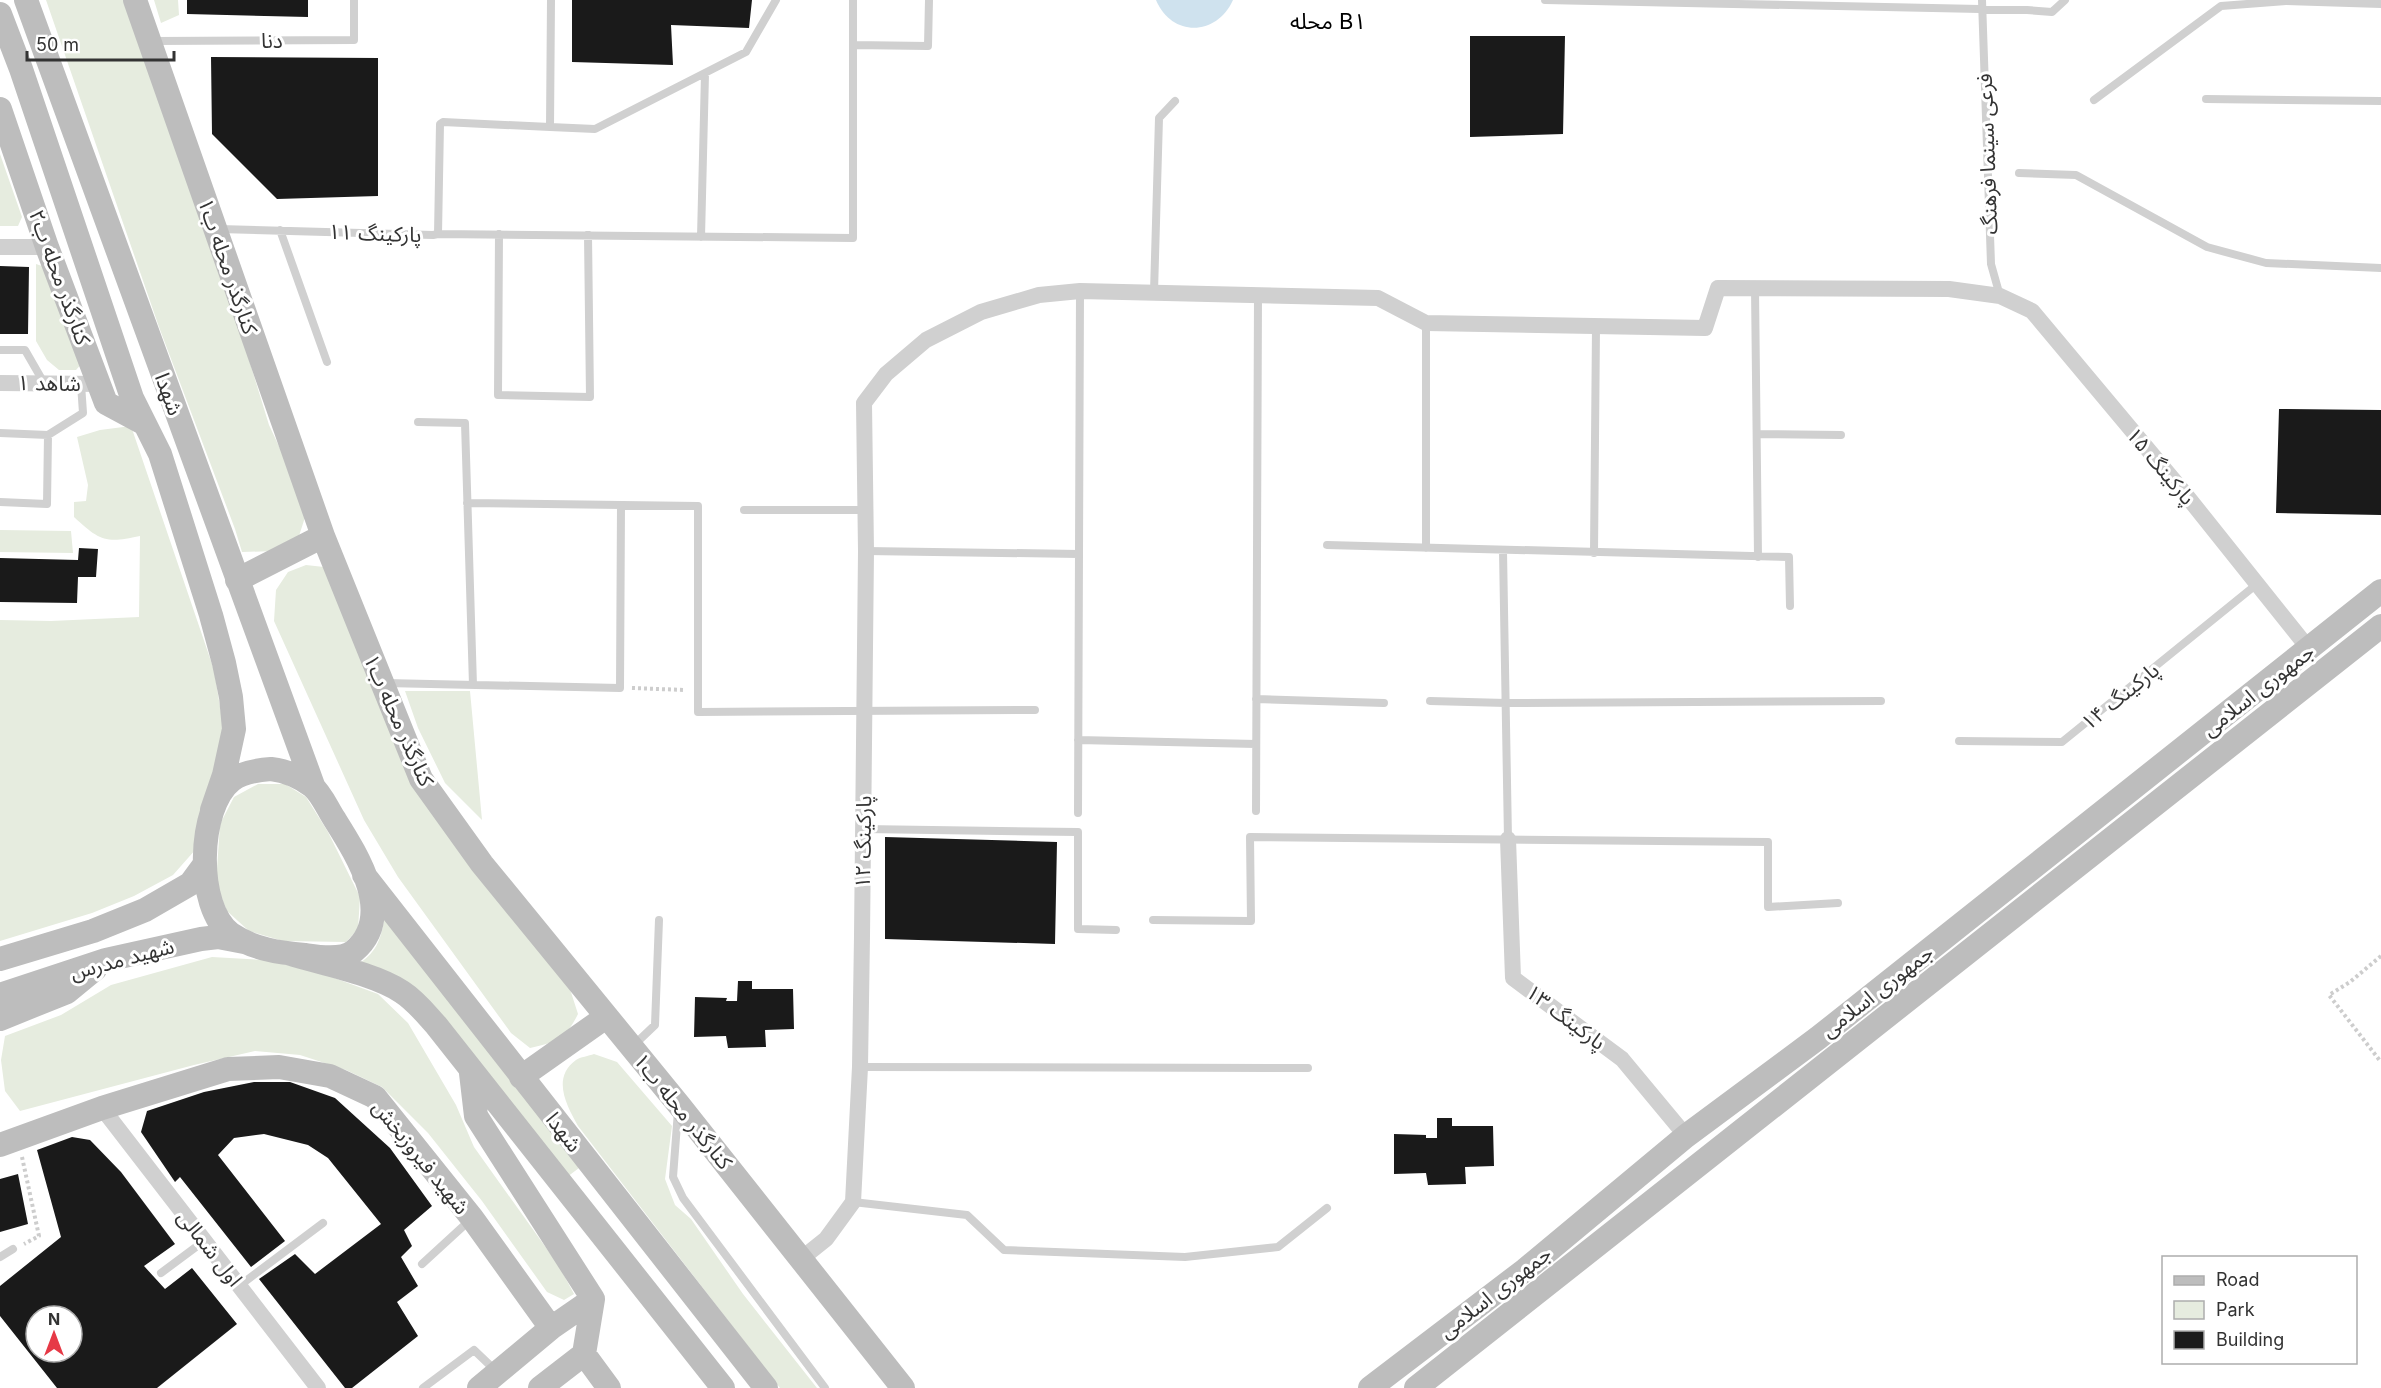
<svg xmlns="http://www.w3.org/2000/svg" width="2381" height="1388" viewBox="0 0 2381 1388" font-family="Inter,'Noto Sans Arabic',sans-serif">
<rect width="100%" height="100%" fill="#fff"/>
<path fill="#e6ecdf" d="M46 0H124L210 232 269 425 308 508 298 539 276 551 242 552 235 529 159 327Z
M154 0H178L179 15 161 23Z
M0 154 22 217 18 226H0Z
M36 264 45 267 85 360 76 370H59L47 360 36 341Z
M131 426 214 670 224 731 196 849 173 875 134 896 92 913 0 941V620L51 621 139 617 140 536C105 544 99 540 74 517V502L86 501 88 485 77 437 100 430Z
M0 530 71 531 73 553 0 552Z
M306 565 324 567 389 729 569 986 578 1014C567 1037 555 1043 530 1048L511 1033 398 877 364 820 274 621 276 590 288 572Z
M405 691H470L482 820 445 783 418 728Z
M258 784H285L306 797 328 832 360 897 358 929 346 942 283 941 249 931 227 911 216 884 220 824 234 797Z
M385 917 579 1168 567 1177 461 1041 355 966C377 953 380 941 385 917Z
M212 957 265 960 318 972 378 994 408 1023 456 1105 474 1147 559 1266 574 1294 564 1300 547 1292 482 1201 428 1133 382 1087 346 1070 300 1055 255 1051 194 1065 20 1111 5 1091 1 1060 5 1036 61 1015 111 985Z
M594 1054 617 1062 672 1126 665 1179 675 1205 691 1219 743 1294 817 1388H780L578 1126C567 1106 551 1078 576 1060 580 1057 589 1056 594 1054Z"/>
<path fill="#cfe2ee" d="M1156 0H1233C1217 36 1172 38 1156 0Z"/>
<path fill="#1a1a1a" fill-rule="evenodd" d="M187 0H308V17L187 14Z
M572 0H752L749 28 671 25 673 65 572 62Z
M1470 36H1565L1563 134 1470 137Z
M211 57 378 58V196L277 199 212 134Z
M0 266 29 267 28 334H0Z
M2279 409 2381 410V515L2276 513Z
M79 548 98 549 96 577H78L77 603 0 602V558L78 560Z
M885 837 1057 842 1055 944 885 939Z
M738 981H752V989H793L794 1029 765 1030 766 1047 728 1048 726 1036 694 1037 695 997 727 998 726 1001H737Z
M254 1082H290L335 1098 390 1148 432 1206 404 1230 412 1246 401 1257 418 1286 397 1302 418 1336 352 1388H345L259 1279 295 1254 315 1274 381 1224 328 1158 308 1145 264 1134 234 1138 218 1155 285 1241 251 1267 180 1177 175 1182 141 1132 147 1111 204 1092Z
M1437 1118H1452V1126H1493L1494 1166 1465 1167 1466 1184 1428 1185 1426 1173 1394 1174V1134L1426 1135V1138H1437Z
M72 1137 90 1140 121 1172 175 1244 144 1266 165 1289 192 1268 237 1324 157 1388H57L0 1316V1286L61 1237 37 1150ZM36 1316H72V1352H36Z
M18 1174 28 1224 0 1232V1179Z"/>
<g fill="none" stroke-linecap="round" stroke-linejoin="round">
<path stroke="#cdcdcd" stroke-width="4" stroke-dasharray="3 3" stroke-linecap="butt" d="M632 688 685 690
M2381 956 2350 982 2329 995 2381 1062
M22 1157 39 1236 24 1244"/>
<path stroke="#d0d0d0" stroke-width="8" d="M1545 0 2027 10 2052 12 2065 0
M1982 0 1991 264 2000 296
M153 41 354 40V0
M853 45 928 46 929 0
M2206 99 2381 101
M2094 100 2221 6 2286 1 2381 4
M550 127 595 129 746 52 776 0
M2019 173 2076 175 2207 247 2266 263 2381 268
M219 229 433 235 438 234 440 124 443 122 550 127 551 0
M280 230 327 362
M438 234 853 238V0
M499 234 498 395 590 397 588 235
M701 237 705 74
M1755 288 1758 557
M1154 292 1159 118 1175 101
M0 350H25L44 383
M418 422 465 423 473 685
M0 433 48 435
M1757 434 1841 435
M0 502 47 504 48 435 83 413 81 384
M467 503 698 506V712L1035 710
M744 510H865
M1327 545 1789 557 1790 606
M1426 548V323
M866 551 1079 554
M1503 551 1508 839
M1594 553 1596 327
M385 683 620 688 621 505
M1256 699 1384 703
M1430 701 1506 703 1881 701
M1078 740 1256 744
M1959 741 2062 742 2257 584
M1256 811 1258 295
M1078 813 1080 291
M863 829 1078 832V929L1116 930
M1153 920 1251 921 1250 837 1768 842V907L1838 903
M634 1045 655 1025 659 920
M860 1067 1308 1068
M678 1111 673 1177 683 1198 825 1388
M853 1202 967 1215 1004 1250 1185 1257 1278 1247 1327 1208
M0 1257 13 1249
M422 1264 470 1220
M161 1273 204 1241
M239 1286 323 1223
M423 1388 474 1350 497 1372"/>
<path stroke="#d0d0d0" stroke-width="16" d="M0 247H47
M0 383 99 384
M1508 839 1513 978 1622 1059 1686 1136
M102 1108 318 1388
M801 1259 826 1239 853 1202 860 1067 862 936 866 551 864 403 886 374 926 340 981 312 1039 295 1080 291 1378 298 1426 323 1705 328 1718 288 1949 289 2000 296 2032 311 2186 495 2309 649"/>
<path stroke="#bdbdbd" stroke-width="24" d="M26 0 314 788
M135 0 323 536 421 779 482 864 679 1105 903 1388
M0 14 21 69 132 398 160 454 211 615 224 663 231 697 234 729 224 775 212 810
M0 109 47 247 106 403 145 424
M237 580 323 536
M271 769C287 771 299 776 312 786 322 794 328 810 335 820 357 855 396 916 354 951 342 961 319 957 305 955 280 953 253 949 231 934 195 908 197 807 232 780 243 772 257 770 271 769Z
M364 875 766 1388
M291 954C324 964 375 974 402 992 416 1001 426 1014 436 1025L723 1388
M0 959 93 931 145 910 190 884 204 865
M0 995 106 960 201 939 218 937 244 942
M0 1019 67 992 95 969
M471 1073 476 1116 593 1299 584 1354
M521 1077 606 1017
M0 1145 102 1108 228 1069 279 1067 330 1076 375 1097 472 1218 551 1328
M584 1354 609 1388
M479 1388 551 1328 593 1299
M540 1388 584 1354
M1370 1388 1525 1270 1686 1136 1818 1038 2381 591
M1416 1388 2381 626"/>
</g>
<g text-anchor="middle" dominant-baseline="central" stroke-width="6" stroke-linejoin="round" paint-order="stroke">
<g font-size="21" fill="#333" stroke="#fff">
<text x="272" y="40">دنا</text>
<text transform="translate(1987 154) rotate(-92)">فرعی سینما فرهنگ</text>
<text transform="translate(375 233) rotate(2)">پارکینگ ۱۱</text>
<text transform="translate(228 266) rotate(71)">کنارگذر محله ب۱</text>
<text transform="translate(60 277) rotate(70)">کنارگذر محله ب۲</text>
<text transform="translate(49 383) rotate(1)">شاهد ۱</text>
<text transform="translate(169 394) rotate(70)">شهدا</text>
<text transform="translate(2161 466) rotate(50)">پارکینگ ۱۵</text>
<text transform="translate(2258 690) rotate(-38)">جمهوری اسلامی</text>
<text transform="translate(2120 696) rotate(-39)">پارکینگ ۱۴</text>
<text transform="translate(399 720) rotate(66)">کنارگذر محله ب۱</text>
<text transform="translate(863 842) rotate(-89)">پارکینگ ۱۲</text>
<text transform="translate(122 959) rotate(-15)">شهید مدرس</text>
<text transform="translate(1877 991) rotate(-38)">جمهوری اسلامی</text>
<text transform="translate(1566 1017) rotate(37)">پارکینگ ۱۳</text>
<text transform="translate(683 1111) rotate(51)">کنارگذر محله ب۱</text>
<text transform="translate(564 1132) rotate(52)">شهدا</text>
<text transform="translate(421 1157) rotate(51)">شهید فیروزبخش</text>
<text transform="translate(210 1248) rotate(52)">اول شمالی</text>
<text transform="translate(1495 1292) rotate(-38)">جمهوری اسلامی</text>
</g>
<g font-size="22" fill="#000" stroke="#fff">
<text x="1328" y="21">محله B۱</text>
</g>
</g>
<rect x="2162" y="1256" width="195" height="108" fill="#ffffff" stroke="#adadad" stroke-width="1.5"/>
<rect x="2174" y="1276" width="30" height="9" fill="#bdbdbd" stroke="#adadad" stroke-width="1.5"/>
<text x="2216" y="1286" font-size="18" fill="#333333">Road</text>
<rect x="2174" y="1301" width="30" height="18" fill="#e6ecdf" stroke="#adadad" stroke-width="1.5"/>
<text x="2216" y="1316" font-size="18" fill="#333333">Park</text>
<rect x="2174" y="1331" width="30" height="18" fill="#1a1a1a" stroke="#adadad" stroke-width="1.5"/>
<text x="2216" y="1346" font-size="18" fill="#333333">Building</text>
<g transform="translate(54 1334)"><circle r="28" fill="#ffffff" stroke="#adadad" stroke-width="1.5"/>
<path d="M0-4.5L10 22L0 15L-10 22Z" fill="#e63946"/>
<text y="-9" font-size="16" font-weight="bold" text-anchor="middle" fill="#333333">N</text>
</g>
<path d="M27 51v9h147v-9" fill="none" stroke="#333333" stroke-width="3"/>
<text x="36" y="51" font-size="18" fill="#333333" stroke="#ffffff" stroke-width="4.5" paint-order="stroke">50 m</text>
</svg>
